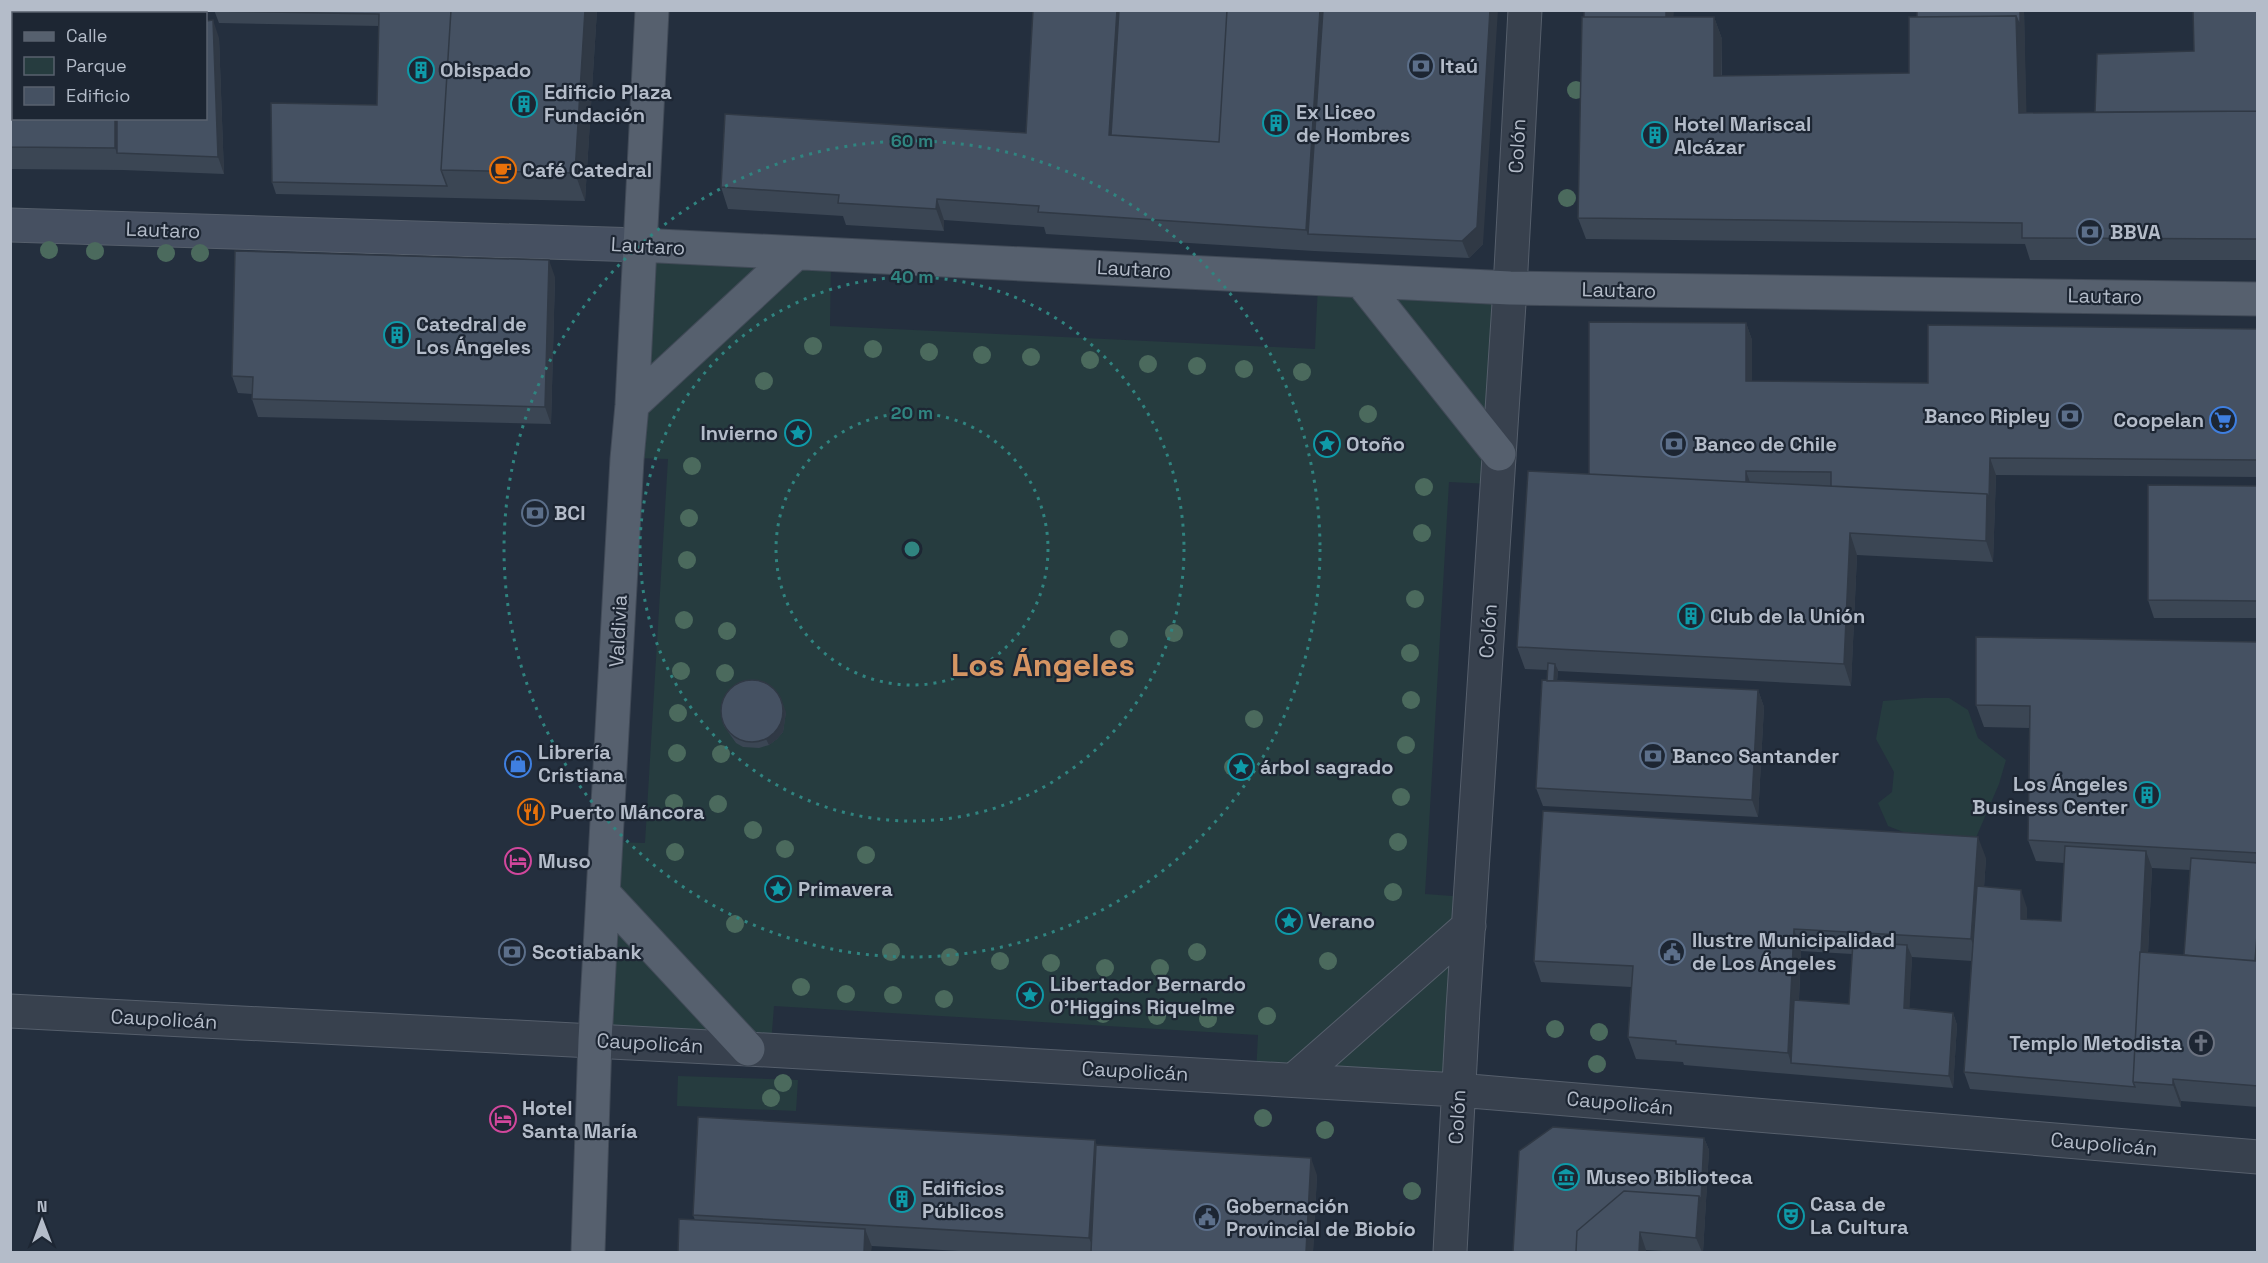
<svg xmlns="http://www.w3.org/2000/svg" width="2268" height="1263" viewBox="0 0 2268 1263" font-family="'Space Grotesk',sans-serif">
<rect width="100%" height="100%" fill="#242f3e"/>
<path fill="#263c3f" d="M645 251 831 259 830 326 1315 349 1318 285 1504 293 1491 484 1449 482 1425 894 1466 897 1453 1083 1256 1074 1258 1035 774 1006 771 1044 602 1035 612 842 645 843 668 459 635 458Z
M1923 698H1949L1968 710 1978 738 2006 760 1999 784 1975 840 1916 837 1888 826 1878 803 1892 792 1894 772 1876 739 1883 701Z
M678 1076 798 1080 796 1111 677 1106Z"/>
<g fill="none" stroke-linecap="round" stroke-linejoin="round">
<defs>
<path id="minor" d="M1510 288 1525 10"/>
<path id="tertiary" d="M10 1011 748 1049 1458 1090 2258 1157
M1294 1080 1469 926
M1450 1252 1463 1009 1510 288"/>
<path id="secondary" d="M10 225 639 245"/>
<path id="primary" d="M639 245 1510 288 2258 299
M1361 281 1499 454
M632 405 796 253
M603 893 748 1049
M588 1252 595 1040 627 459 632 405 652 10"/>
</defs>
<use href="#minor" stroke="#565f6c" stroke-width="35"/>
<use href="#tertiary" stroke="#565f6c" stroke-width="35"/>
<use href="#secondary" stroke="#565f6c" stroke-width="35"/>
<use href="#primary" stroke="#414a57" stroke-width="35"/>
<use href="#minor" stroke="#38414e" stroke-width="33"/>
<use href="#tertiary" stroke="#38414e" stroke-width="33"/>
<use href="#secondary" stroke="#465061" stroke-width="33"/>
<use href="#primary" stroke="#56606e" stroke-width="33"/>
</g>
<g fill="#4b6a5d">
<circle cx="1576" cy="90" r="9"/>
<circle cx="1567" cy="198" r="9"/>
<circle cx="49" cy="250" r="9"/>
<circle cx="95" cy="251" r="9"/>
<circle cx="166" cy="253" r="9"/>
<circle cx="200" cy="253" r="9"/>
<circle cx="813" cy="346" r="9"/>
<circle cx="873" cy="349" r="9"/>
<circle cx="929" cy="352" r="9"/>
<circle cx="982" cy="355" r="9"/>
<circle cx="1031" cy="357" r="9"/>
<circle cx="1090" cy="360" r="9"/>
<circle cx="1148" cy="364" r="9"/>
<circle cx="1197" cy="366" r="9"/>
<circle cx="1244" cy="369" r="9"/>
<circle cx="1302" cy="372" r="9"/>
<circle cx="764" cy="381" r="9"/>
<circle cx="1368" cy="414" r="9"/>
<circle cx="692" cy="466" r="9"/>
<circle cx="1424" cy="487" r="9"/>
<circle cx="689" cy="518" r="9"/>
<circle cx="1422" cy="533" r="9"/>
<circle cx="687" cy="560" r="9"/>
<circle cx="1415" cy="599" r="9"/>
<circle cx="684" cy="620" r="9"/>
<circle cx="727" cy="631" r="9"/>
<circle cx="1174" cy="633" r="9"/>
<circle cx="1119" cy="639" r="9"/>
<circle cx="1410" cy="653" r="9"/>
<circle cx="681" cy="671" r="9"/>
<circle cx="725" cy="673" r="9"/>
<circle cx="1411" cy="700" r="9"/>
<circle cx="678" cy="713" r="9"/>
<circle cx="1254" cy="719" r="9"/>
<circle cx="1406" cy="745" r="9"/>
<circle cx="677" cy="753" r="9"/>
<circle cx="721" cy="754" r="9"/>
<circle cx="1233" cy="767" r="9"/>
<circle cx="1401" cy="797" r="9"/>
<circle cx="674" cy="803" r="9"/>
<circle cx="718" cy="804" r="9"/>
<circle cx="753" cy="830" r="9"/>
<circle cx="1398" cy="842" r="9"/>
<circle cx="785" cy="849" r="9"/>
<circle cx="675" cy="852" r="9"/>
<circle cx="866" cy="855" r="9"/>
<circle cx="1393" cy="892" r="9"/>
<circle cx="735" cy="924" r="9"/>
<circle cx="891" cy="952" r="9"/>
<circle cx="1197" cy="952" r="9"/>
<circle cx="950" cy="957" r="9"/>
<circle cx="1000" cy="961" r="9"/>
<circle cx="1328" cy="961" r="9"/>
<circle cx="1051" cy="963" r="9"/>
<circle cx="1105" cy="968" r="9"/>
<circle cx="1160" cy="968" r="9"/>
<circle cx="801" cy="987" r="9"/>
<circle cx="846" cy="994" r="9"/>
<circle cx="893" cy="995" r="9"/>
<circle cx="944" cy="999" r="9"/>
<circle cx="1103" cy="1014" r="9"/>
<circle cx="1157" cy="1016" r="9"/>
<circle cx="1267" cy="1016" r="9"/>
<circle cx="1208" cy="1019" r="9"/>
<circle cx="1555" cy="1029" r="9"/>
<circle cx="1599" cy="1032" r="9"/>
<circle cx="1597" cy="1064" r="9"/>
<circle cx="783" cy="1083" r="9"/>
<circle cx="771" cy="1098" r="9"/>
<circle cx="1263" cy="1118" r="9"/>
<circle cx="1325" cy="1130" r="9"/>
<circle cx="1412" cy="1191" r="9"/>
</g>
<path fill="#3b4654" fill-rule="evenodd" d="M214 10H597L585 201 276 194 272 182 377 105 379 26 219 23Z
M2024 10 2026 113 2095 112 2194 51 2258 10V260H2030L2025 244 1586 239 1578 218 1584 17H1714L1722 39V76L1909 73Z
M10 20 14 118H206L219 38 224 174 123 170 10 169Z
M725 114 1483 244 1469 258 1314 251 1046 234 1044 227 944 220V231L846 225 843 216 728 209 721 187Z
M555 277 551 424 258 417 252 399V394L238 393 232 376Z
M1746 323 1752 340V381L1928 383 2258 329V477L1996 475 1993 562 1857 555 1851 686 1558 671 1557 681 1758 690 1764 707 1758 817 1543 806 1536 788 1548 670 1525 669 1517 647 1589 474Z
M2258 486V618H2154L2148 600Z
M2258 642V1107L2181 1101V1107L1970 1089 1964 1072 1972 961 1912 957 1909 1008 1953 1013 1957 1025 1953 1088 1684 1065 1683 1062 1636 1059 1628 1037 1631 987 1541 982 1534 961 1986 858 1984 887 2027 908V919L2061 921 2064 863 2036 861 2028 840 2029 728 1984 727 1976 705ZM2152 868 2190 870 2184 955 2148 953ZM1801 951 1852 954 1849 1004 1799 1000Z
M786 712 783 732 777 739 769 745 759 748 743 747 736 743 724 726 722 719Z
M1704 1138 1709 1150 1703 1252H1678L1646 1250V1252H1513Z
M1096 1145 1317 1175 1313 1252H977L872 1246 695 1220 693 1215Z"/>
<path fill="#303945" d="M116 10H124V14H116Z
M585 10H597L585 201 575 173Z
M1117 10H1126L1118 140 1109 135Z
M1320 10H1330L1308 234 1306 230Z
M1490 10H1498L1483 244 1469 258 1462 241Z
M1666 10H1674L1672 39 1666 22Z
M2020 10H2024L2027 134 2019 113 2016 16Z
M1714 17 1722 39 1721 97 1714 76Z
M213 20 219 38 224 174 218 157Z
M115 118H123L117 153 115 148Z
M937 199 944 220V231L936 209Z
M549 260 555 277 551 424 545 407Z
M1746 323 1752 340V399L1746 381Z
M1990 458 1996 475 1993 562 1986 541 1987 494Z
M1746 471 1752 488 1746 486Z
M1850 533 1857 555 1851 686 1844 664Z
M1555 664 1558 670 1556 698 1554 692Z
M1758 690 1764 707 1758 817 1752 800Z
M780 696 786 712 783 732 777 739 769 745 766 739Z
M1978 837 1986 858 1979 961 1971 939Z
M2146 851 2152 868 2142 1083 2135 1082Z
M2021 890 2027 908V936L2021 919Z
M2258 922V978L2254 970Z
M1794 929 1801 951 1796 1064 1791 1063 1788 1053Z
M1907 945 1912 957 1909 1020 1904 1008Z
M1953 1013 1957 1025 1953 1088 1949 1076Z
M2173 1079 2181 1101V1107L2173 1085Z
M1704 1138 1709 1150 1703 1252H1702L1696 1238 1699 1196Z
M1095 1140 1103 1162 1095 1252 1089 1238Z
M1311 1158 1317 1175 1313 1252H1306Z
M865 1229 872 1247 871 1252H864Z
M1640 1232 1646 1250V1252H1639Z"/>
<path fill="#455162" stroke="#303945" stroke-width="1.5" d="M15 10H116V14H15Z
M214 10H451L441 170 447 186 272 182 271 103 377 105 379 14 214 11Z
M451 10H585L575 173 441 170Z
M1033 10H1117L1109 135 1219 142 1227 10H1320L1306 230 1038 212 1039 206 937 199 936 209 838 203 839 195 721 187 725 114 1026 133Z
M1119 10H1227L1219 142 1111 135Z
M1323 10H1490L1477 227 1462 241 1308 234Z
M1584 10H1666V17H1584Z
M1917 10H2020V26L2016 16 1917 17Z
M2193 10H2258V111L2095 112 2097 54 2194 51Z
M2016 16 2019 113 2258 111V239L2022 238V223L1578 218 1582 17H1714V76L1909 73V17Z
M10 20H14V118H115V148L10 147Z
M213 20 218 157 117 153V118H206V21Z
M235 251 549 260 545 407 252 399 253 377 232 376Z
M1589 322 1746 323V381L1928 383V325L2258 329V460L1990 458 1989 498 1987 494 1831 486V472L1746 471V482L1589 474Z
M1528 471 1987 494 1986 541 1850 533 1844 664 1517 647Z
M2148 485 2258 486V601L2148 600Z
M1976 637 2258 642V853L2028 840 2030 706 1976 705Z
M1548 663 1555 664 1554 681H1547Z
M1542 680 1758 690 1752 800 1536 788Z
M721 711a31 31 0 1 1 62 0a31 31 0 1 1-62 0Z
M1543 811 1978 837 1971 939 1794 929 1788 1053 1676 1044V1041L1628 1037 1633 966 1534 961Z
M2065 846 2146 851 2141 952H2140L2133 1082 2135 1087 1964 1072 1977 886 2021 890V919L2061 921Z
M2191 858 2258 863V922L2255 961 2184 955Z
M1853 942 1907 945 1904 1008 1953 1013 1949 1076 1791 1063 1794 1000 1849 1004Z
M2140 952 2258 961V1086L2173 1079V1085L2133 1082Z
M698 1117 1095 1140 1089 1238 693 1215Z
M1553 1127 1704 1138 1701 1201 1699 1196 1624 1191 1577 1231 1576 1252H1513L1519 1151Z
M1096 1145 1311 1158 1306 1252H1091Z
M1624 1191 1699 1196 1696 1238 1640 1232 1639 1252H1576L1577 1231Z
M679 1219 865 1229 864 1252H678Z"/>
<g fill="none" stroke="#308480" stroke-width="3" stroke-dasharray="3 6">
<circle cx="912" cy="549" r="136"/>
<circle cx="912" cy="549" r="272"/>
<circle cx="912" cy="549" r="408"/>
</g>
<defs>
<symbol id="bank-ring" viewBox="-11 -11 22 22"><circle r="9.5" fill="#1d2633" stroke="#5c6f8a" stroke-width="1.5"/><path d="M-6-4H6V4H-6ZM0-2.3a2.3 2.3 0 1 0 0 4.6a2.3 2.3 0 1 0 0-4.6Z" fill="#5c6f8a"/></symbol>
<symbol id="building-ring" viewBox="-11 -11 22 22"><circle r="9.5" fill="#1d2633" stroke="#0f9aa8" stroke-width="1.5"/><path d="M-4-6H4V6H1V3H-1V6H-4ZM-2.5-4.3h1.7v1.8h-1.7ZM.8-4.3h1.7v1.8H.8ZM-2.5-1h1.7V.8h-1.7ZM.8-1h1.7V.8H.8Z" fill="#0f9aa8"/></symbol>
<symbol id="cafe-ring" viewBox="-11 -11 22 22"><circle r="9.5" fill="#1d2633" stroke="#e8710a" stroke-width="1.5"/><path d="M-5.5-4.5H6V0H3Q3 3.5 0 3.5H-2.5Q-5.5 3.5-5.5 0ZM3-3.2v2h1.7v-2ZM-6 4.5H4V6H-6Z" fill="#e8710a"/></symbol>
<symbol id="supermarket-ring" viewBox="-11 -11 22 22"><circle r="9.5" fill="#1d2633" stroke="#3f7fe0" stroke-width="1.5"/><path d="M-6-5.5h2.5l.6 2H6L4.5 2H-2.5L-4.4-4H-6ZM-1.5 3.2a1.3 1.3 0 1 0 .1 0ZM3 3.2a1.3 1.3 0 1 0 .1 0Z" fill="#3f7fe0"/></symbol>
<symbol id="sight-ring" viewBox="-11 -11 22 22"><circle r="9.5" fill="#1d2633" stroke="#0f9aa8" stroke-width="1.5"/><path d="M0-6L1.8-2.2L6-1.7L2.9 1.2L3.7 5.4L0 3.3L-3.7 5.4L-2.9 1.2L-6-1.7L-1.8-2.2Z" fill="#0f9aa8"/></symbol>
<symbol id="shop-ring" viewBox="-11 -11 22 22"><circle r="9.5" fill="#1d2633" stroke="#3f7fe0" stroke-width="1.5"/><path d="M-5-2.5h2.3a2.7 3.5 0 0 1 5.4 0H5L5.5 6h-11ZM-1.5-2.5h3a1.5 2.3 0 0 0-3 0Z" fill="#3f7fe0"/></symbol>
<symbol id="restaurant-ring" viewBox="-11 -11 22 22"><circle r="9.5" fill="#1d2633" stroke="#e8710a" stroke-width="1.5"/><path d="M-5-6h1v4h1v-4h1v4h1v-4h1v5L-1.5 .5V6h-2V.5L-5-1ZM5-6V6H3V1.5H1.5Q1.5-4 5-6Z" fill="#e8710a"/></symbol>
<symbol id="hotel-ring" viewBox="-11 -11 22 22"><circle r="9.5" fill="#1d2633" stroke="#d1479c" stroke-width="1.5"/><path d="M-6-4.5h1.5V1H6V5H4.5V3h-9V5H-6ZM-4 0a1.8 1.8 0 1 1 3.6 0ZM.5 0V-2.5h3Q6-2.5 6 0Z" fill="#d1479c"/></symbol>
<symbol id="civic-ring" viewBox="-11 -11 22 22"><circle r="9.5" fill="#1d2633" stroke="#5c6f8a" stroke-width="1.5"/><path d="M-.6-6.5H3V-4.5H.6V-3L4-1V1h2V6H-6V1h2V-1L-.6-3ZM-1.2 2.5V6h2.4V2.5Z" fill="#5c6f8a"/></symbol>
<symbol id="church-ring" viewBox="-11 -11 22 22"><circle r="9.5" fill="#1d2633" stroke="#6b7280" stroke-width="1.5"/><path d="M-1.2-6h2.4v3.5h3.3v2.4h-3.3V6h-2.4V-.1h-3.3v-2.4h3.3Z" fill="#6b7280"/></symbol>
<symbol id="museum-ring" viewBox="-11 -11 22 22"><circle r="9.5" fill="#1d2633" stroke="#0f9aa8" stroke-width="1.5"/><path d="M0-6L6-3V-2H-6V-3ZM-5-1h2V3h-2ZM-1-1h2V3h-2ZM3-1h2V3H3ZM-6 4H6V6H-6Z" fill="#0f9aa8"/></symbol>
<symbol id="theatre-ring" viewBox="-11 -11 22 22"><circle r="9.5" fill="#1d2633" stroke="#0f9aa8" stroke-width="1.5"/><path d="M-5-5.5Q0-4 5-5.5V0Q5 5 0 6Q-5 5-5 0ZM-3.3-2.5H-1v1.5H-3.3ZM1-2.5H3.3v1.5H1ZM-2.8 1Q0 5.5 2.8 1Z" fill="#0f9aa8"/></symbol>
</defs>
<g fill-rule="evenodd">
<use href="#bank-ring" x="1406" y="51" width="30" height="30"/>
<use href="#building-ring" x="406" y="55" width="30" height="30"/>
<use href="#building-ring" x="509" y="89" width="30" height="30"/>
<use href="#building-ring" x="1261" y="108" width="30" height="30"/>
<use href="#building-ring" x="1640" y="120" width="30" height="30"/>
<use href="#cafe-ring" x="488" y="155" width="30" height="30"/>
<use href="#bank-ring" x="2075" y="217" width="30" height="30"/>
<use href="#building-ring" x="382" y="320" width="30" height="30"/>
<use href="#bank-ring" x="2055" y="401" width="30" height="30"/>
<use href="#supermarket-ring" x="2208" y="405" width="30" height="30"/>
<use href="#sight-ring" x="783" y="418" width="30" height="30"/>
<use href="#sight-ring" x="1312" y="429" width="30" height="30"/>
<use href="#bank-ring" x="1659" y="429" width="30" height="30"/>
<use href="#bank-ring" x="520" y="498" width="30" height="30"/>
<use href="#building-ring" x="1676" y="601" width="30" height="30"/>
<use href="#bank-ring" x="1638" y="741" width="30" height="30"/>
<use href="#shop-ring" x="503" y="749" width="30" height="30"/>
<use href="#sight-ring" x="1226" y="752" width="30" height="30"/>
<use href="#building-ring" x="2132" y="780" width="30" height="30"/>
<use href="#restaurant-ring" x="516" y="797" width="30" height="30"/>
<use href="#hotel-ring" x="503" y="846" width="30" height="30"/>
<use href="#sight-ring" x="763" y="874" width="30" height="30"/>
<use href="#sight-ring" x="1274" y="906" width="30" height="30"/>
<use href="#bank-ring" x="497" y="937" width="30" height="30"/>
<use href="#civic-ring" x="1657" y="937" width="30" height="30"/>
<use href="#sight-ring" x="1015" y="980" width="30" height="30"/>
<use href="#church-ring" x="2186" y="1028" width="30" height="30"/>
<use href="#hotel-ring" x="488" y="1104" width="30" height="30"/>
<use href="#museum-ring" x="1551" y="1162" width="30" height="30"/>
<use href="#building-ring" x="887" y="1184" width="30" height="30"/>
<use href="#theatre-ring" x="1776" y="1201" width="30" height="30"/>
<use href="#civic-ring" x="1192" y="1202" width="30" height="30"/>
</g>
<g text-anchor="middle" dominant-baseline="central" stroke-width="4.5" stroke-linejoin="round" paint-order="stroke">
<g font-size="20" font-weight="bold" fill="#b4bcc9" stroke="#1d2633" text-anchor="start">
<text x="1440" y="66">Itaú</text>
<text x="440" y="70">Obispado</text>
<text x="544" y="92">Edificio Plaza<tspan x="544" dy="23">Fundación</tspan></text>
<text x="1296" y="112">Ex Liceo<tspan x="1296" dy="23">de Hombres</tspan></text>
<text x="1674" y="124">Hotel Mariscal<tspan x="1674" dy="23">Alcázar</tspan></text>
<text x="522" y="170">Café Catedral</text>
<text x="2110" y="232">BBVA</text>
<text x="416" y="324">Catedral de<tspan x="416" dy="23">Los Ángeles</tspan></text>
<text x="2050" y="416" text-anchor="end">Banco Ripley</text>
<text x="2204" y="420" text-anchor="end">Coopelan</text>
<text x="778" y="433" text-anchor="end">Invierno</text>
<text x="1346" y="444">Otoño</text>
<text x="1694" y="444">Banco de Chile</text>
<text x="554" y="513">BCI</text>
<text x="1710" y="616">Club de la Unión</text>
<text x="538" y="752">Librería<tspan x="538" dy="23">Cristiana</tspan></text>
<text x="1672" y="756">Banco Santander</text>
<text x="1260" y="767">árbol sagrado</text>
<text x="2128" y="784" text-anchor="end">Los Ángeles<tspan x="2128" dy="23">Business Center</tspan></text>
<text x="550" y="812">Puerto Máncora</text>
<text x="538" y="861">Muso</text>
<text x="798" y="889">Primavera</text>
<text x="1308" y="921">Verano</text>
<text x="1692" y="940">Ilustre Municipalidad<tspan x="1692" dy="23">de Los Ángeles</tspan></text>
<text x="532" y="952">Scotiabank</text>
<text x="1050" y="984">Libertador Bernardo<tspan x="1050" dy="23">O'Higgins Riquelme</tspan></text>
<text x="2182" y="1043" text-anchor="end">Templo Metodista</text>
<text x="522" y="1108">Hotel<tspan x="522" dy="23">Santa María</tspan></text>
<text x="1586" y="1177">Museo Biblioteca</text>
<text x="922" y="1188">Edificios<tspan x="922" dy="23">Públicos</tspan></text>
<text x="1810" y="1204">Casa de<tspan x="1810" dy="23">La Cultura</tspan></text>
<text x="1226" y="1206">Gobernación<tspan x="1226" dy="23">Provincial de Biobío</tspan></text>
</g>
<g font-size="20" fill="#b4bcc9" stroke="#1d2633">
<text transform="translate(1517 146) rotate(-87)">Colón</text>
<text transform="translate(163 230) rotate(2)">Lautaro</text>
<text transform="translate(648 246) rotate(3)">Lautaro</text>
<text transform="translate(1134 269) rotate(3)">Lautaro</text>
<text transform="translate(1619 290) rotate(1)">Lautaro</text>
<text transform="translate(2105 296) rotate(1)">Lautaro</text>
<text transform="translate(618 631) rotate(-87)">Valdivia</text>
<text transform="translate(1488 631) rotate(-86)">Colón</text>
<text transform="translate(164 1019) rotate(3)">Caupolicán</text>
<text transform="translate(650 1043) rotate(3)">Caupolicán</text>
<text transform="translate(1135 1071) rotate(3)">Caupolicán</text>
<text transform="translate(1620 1103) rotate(5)">Caupolicán</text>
<text transform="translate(1457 1117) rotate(-87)">Colón</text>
<text transform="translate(2104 1144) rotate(5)">Caupolicán</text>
</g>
<g font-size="32" font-weight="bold" fill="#d59563" stroke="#1d2633">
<text x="1043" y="665">Los Ángeles</text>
</g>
</g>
<circle cx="912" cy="549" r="9" fill="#308480" stroke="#1d2633" stroke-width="3"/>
<g font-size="18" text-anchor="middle" font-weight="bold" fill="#308480" stroke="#1d2633" stroke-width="4.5" stroke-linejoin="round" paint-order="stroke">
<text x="912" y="147">60 m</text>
<text x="912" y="283">40 m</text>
<text x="912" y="419">20 m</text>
</g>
<rect width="2268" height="1263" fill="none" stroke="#b4bcc9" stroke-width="24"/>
<rect x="12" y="12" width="195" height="108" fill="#1d2633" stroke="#59626f" stroke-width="1.5"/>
<rect x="24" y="32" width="30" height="9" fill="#56606e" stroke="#59626f" stroke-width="1.5"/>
<text x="66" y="42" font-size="18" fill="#b4bcc9">Calle</text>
<rect x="24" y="57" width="30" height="18" fill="#263c3f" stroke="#59626f" stroke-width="1.5"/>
<text x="66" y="72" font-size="18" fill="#b4bcc9">Parque</text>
<rect x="24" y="87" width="30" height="18" fill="#455162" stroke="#59626f" stroke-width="1.5"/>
<text x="66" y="102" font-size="18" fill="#b4bcc9">Edificio</text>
<g transform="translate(42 1221)" stroke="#1d2633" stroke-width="4.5" paint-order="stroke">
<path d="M0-4.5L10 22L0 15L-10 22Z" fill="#b4bcc9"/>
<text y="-9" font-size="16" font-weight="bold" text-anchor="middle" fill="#b4bcc9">N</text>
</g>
</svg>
